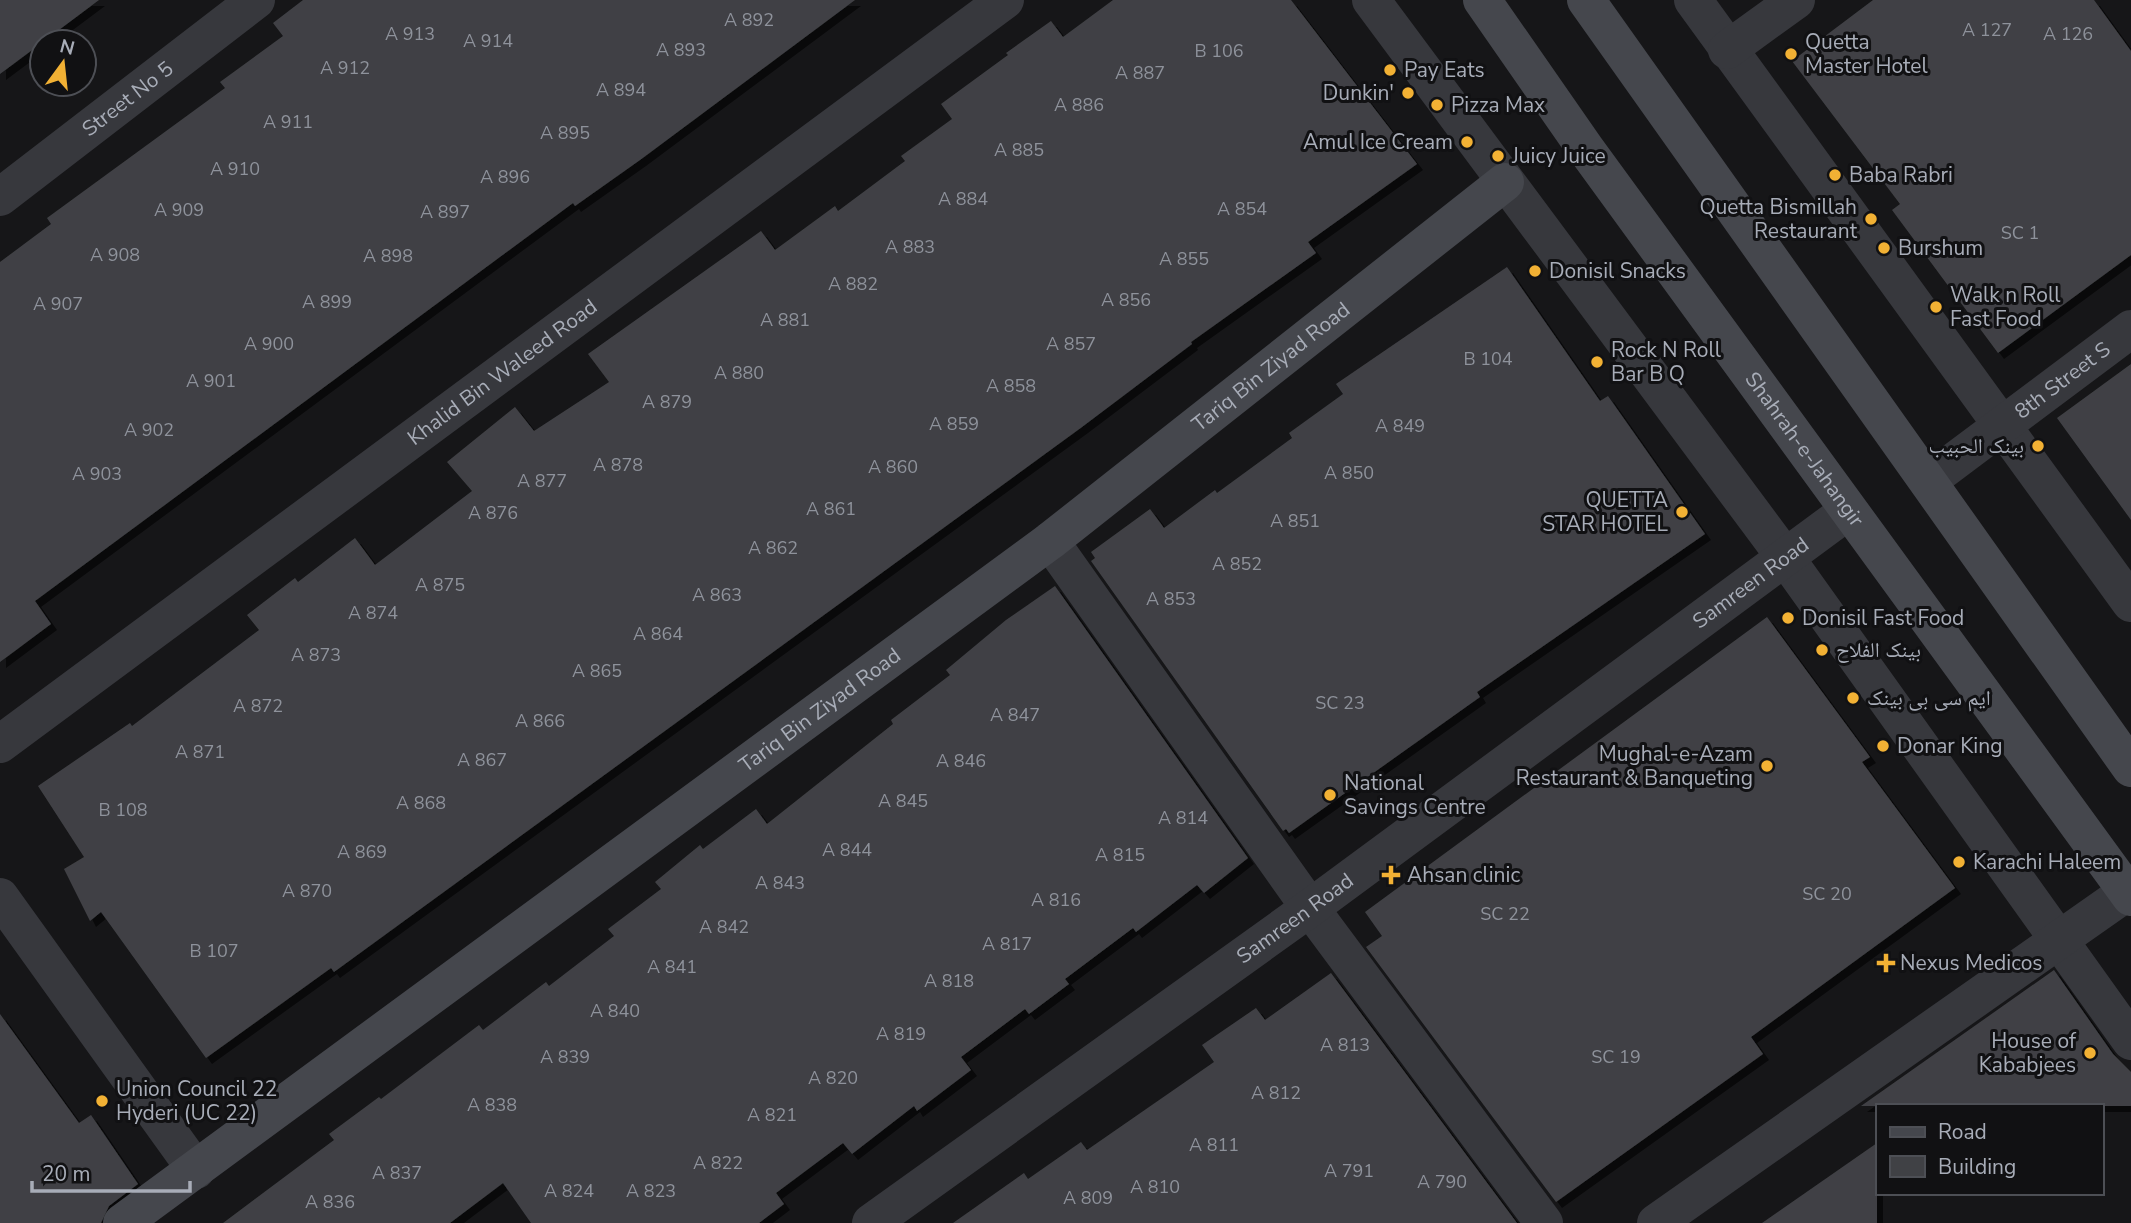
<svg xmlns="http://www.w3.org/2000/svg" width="2131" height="1223" viewBox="0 0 2131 1223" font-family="'Nunito Sans','Noto Naskh Arabic',sans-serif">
<defs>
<filter id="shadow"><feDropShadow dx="6" dy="6" stdDeviation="0" flood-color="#0009"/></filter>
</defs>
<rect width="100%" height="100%" fill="#161618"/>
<path fill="#404145" filter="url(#shadow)" d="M0 0H99L0 74Z
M303 0H855L640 160 575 206 573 203 35 601 51 624 0 662V262L51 224 47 218 225 88 220 82 283 36 273 23Z
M1113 0H1291L1417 164 1308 242 1316 253 1191 342 1192 344 1082 427 334 972 331 968 206 1058 101 912 90 921 64 869 84 857 38 786 130 723 132 726 259 630 247 615 295 578 298 582 355 538 375 565 472 491 447 462 515 407 534 431 609 382 588 354 761 231 775 250 835 206 838 211 905 161 901 156 952 119 941 104 1008 55 1006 53 1051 21 1063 37Z
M1873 0H2094L2131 51V255L1998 353 1892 210 1900 204 1792 61Z
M1507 267 1600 401 1608 396 1705 534 1477 692 1480 697 1289 833 1286 829 1283 831 1091 561 1095 558 1091 552 1150 509 1164 528 1215 490 1217 493 1292 438 1289 433 1343 394 1336 384Z
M2131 364V520L2057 418Z
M1055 586 1248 858 1204 893 1197 885 1136 932 1133 928 1065 979 1069 984 1029 1014 1025 1009 961 1057 971 1070 917 1111 914 1106 852 1154 843 1143 776 1193 784 1204 759 1223H531L503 1183 450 1223H223L334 1140 329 1134 379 1097 381 1099 479 1025 483 1030 546 982 549 986 614 936 608 929 661 889 655 882 700 845 703 849 756 809 767 824 893 724 891 720 950 675 946 670 1006 620Z
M1767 617 1870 757 1862 762 1955 888 1751 1037 1763 1054 1556 1202 1366 947 1382 936 1365 912Z
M2054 970 2113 1054 2131 1072V1106H1861Z
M1331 973 1517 1223H953L1024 1173 1028 1179 1081 1142 1087 1150 1214 1062 1202 1045 1256 1008 1265 1020Z
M0 1014 79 1123 91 1115 138 1184 109 1206 101 1223H0Z
M1877 1143V1223H1762Z"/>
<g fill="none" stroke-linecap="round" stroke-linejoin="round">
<g stroke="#37383d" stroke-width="38">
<path d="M1371 0 1785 557 2131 1041"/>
<path d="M1693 0 2131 603"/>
<path d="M1727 50 1796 0"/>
<path id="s1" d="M0 197 256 0"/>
<path id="s2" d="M1928 481 2131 329"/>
<path d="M1050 541 1310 908 1544 1223"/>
<path id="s3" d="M0 744 1005 0"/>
<path d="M0 897 196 1170"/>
<path id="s4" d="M871 1223 1310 908 1848 511"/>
<path d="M1656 1223 2127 892"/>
</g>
<g stroke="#45474d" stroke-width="38">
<path id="s5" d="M1482 0 1585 148 2131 897"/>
<path d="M1586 0 2131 768"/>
<path id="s6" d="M122 1223 1050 541 1505 182"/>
</g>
</g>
<g fill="#f2b134" stroke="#111113" stroke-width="2.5">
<circle cx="1791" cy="54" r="7"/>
<circle cx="1390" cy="70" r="7"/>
<circle cx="1408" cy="93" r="7"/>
<circle cx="1437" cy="105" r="7"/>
<circle cx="1467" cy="142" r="7"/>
<circle cx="1498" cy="156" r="7"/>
<circle cx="1835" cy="175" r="7"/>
<circle cx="1871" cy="219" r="7"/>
<circle cx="1884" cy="248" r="7"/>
<circle cx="1535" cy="271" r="7"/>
<circle cx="1936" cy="307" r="7"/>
<circle cx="1597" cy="362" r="7"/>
<circle cx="2038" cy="446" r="7"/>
<circle cx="1682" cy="512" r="7"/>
<circle cx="1788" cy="618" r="7"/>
<circle cx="1822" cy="650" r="7"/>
<circle cx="1853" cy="698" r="7"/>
<circle cx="1883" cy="746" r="7"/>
<circle cx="1767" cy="766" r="7"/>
<circle cx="1330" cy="795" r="7"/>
<circle cx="1959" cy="862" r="7"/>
<path d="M1387.5 864.5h7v7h7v7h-7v7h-7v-7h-7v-7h7z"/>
<path d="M1882.5 952.5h7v7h7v7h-7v7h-7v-7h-7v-7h7z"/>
<circle cx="2090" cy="1053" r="7"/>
<circle cx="102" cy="1101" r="7"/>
</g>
<g text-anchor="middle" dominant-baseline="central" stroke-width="6" stroke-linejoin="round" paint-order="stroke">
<g font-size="18" fill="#8e929b">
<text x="749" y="20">A 892</text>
<text x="1987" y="30">A 127</text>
<text x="410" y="34">A 913</text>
<text x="2068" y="34">A 126</text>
<text x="488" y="41">A 914</text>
<text x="681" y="50">A 893</text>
<text x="1219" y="51">B 106</text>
<text x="345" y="68">A 912</text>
<text x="1140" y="73">A 887</text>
<text x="621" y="90">A 894</text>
<text x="1079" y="105">A 886</text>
<text x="288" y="122">A 911</text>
<text x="565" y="133">A 895</text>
<text x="1019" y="150">A 885</text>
<text x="235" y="169">A 910</text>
<text x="505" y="177">A 896</text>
<text x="963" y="199">A 884</text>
<text x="1242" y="209">A 854</text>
<text x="179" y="210">A 909</text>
<text x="445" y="212">A 897</text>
<text x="2020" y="233">SC 1</text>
<text x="910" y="247">A 883</text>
<text x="115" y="255">A 908</text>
<text x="388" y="256">A 898</text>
<text x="1184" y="259">A 855</text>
<text x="853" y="284">A 882</text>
<text x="1126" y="300">A 856</text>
<text x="327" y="302">A 899</text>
<text x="58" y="304">A 907</text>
<text x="785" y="320">A 881</text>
<text x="269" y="344">A 900</text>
<text x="1071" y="344">A 857</text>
<text x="1488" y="359">B 104</text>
<text x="739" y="373">A 880</text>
<text x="211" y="381">A 901</text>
<text x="1011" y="386">A 858</text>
<text x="667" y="402">A 879</text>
<text x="954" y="424">A 859</text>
<text x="1400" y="426">A 849</text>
<text x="149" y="430">A 902</text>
<text x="618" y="465">A 878</text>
<text x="893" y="467">A 860</text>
<text x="1349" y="473">A 850</text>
<text x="97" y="474">A 903</text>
<text x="542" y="481">A 877</text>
<text x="831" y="509">A 861</text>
<text x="493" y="513">A 876</text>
<text x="1295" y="521">A 851</text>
<text x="773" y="548">A 862</text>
<text x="1237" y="564">A 852</text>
<text x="440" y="585">A 875</text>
<text x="717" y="595">A 863</text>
<text x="1171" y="599">A 853</text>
<text x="373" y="613">A 874</text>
<text x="658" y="634">A 864</text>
<text x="316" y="655">A 873</text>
<text x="597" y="671">A 865</text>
<text x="1340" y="703">SC 23</text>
<text x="258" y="706">A 872</text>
<text x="1015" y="715">A 847</text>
<text x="540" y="721">A 866</text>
<text x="200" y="752">A 871</text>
<text x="482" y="760">A 867</text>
<text x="961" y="761">A 846</text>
<text x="903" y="801">A 845</text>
<text x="421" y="803">A 868</text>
<text x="123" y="810">B 108</text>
<text x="1183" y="818">A 814</text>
<text x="847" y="850">A 844</text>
<text x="362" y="852">A 869</text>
<text x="1120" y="855">A 815</text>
<text x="780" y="883">A 843</text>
<text x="307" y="891">A 870</text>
<text x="1827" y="894">SC 20</text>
<text x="1056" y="900">A 816</text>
<text x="1505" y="914">SC 22</text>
<text x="724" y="927">A 842</text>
<text x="1007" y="944">A 817</text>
<text x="214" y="951">B 107</text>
<text x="672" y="967">A 841</text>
<text x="949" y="981">A 818</text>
<text x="615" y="1011">A 840</text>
<text x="901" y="1034">A 819</text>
<text x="1345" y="1045">A 813</text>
<text x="565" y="1057">A 839</text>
<text x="1616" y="1057">SC 19</text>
<text x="833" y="1078">A 820</text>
<text x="1276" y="1093">A 812</text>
<text x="492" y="1105">A 838</text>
<text x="772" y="1115">A 821</text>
<text x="1214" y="1145">A 811</text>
<text x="718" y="1163">A 822</text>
<text x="1349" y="1171">A 791</text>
<text x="397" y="1173">A 837</text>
<text x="1442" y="1182">A 790</text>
<text x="1155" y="1187">A 810</text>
<text x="569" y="1191">A 824</text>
<text x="651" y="1191">A 823</text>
<text x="1088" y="1198">A 809</text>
<text x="330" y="1202">A 836</text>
</g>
<g font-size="21" fill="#a8adb8" stroke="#111113" text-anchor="start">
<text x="1805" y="42">Quetta<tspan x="1805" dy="24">Master Hotel</tspan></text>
<text x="1404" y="70">Pay Eats</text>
<text x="1394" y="93" text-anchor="end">Dunkin'</text>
<text x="1451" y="105">Pizza Max</text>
<text x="1453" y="142" text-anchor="end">Amul Ice Cream</text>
<text x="1512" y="156">Juicy Juice</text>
<text x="1849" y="175">Baba Rabri</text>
<text x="1857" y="207" text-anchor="end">Quetta Bismillah<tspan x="1857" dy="24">Restaurant</tspan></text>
<text x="1898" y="248">Burshum</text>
<text x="1549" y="271">Donisil Snacks</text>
<text x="1950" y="295">Walk n Roll<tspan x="1950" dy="24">Fast Food</tspan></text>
<text x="1611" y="350">Rock N Roll<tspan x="1611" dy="24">Bar B Q</tspan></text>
<text x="2024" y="446" text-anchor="end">بينک الحبيب</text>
<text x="1668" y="500" text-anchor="end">QUETTA<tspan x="1668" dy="24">STAR HOTEL</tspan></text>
<text x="1802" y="618">Donisil Fast Food</text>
<text x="1836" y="650">بینک الفلاح</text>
<text x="1867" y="698">ایم سی بی بینک</text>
<text x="1897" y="746">Donar King</text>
<text x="1753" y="754" text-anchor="end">Mughal-e-Azam<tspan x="1753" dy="24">Restaurant &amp; Banqueting</tspan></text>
<text x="1344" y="783">National<tspan x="1344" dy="24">Savings Centre</tspan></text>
<text x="1973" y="862">Karachi Haleem</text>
<text x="1407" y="875">Ahsan clinic</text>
<text x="1900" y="963">Nexus Medicos</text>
<text x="2076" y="1041" text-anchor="end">House of<tspan x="2076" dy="24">Kababjees</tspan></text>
<text x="116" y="1089">Union Council 22<tspan x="116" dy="24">Hyderi (UC 22)</tspan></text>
</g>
<g font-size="21" fill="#a8adb8" stroke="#111113">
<text stroke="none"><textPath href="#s1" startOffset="161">Street No 5</textPath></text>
<text stroke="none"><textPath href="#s6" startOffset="1433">Tariq Bin Ziyad Road</textPath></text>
<text stroke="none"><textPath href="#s3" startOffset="625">Khalid Bin Waleed Road</textPath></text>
<text stroke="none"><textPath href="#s2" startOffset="168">8th Street S</textPath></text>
<text stroke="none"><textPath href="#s5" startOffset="553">Shahrah-e-Jahangir</textPath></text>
<text stroke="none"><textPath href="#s4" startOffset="1088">Samreen Road</textPath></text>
<text stroke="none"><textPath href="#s6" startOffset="866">Tariq Bin Ziyad Road</textPath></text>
<text stroke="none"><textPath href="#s4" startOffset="522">Samreen Road</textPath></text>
</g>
</g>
<rect x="1876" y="1104" width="228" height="91" fill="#111113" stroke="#4d4f55" stroke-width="2"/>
<rect x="1890" y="1127" width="35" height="10" fill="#45474d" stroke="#4d4f55" stroke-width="2"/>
<text x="1938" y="1139" font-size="21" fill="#a8adb8">Road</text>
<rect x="1890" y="1156" width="35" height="21" fill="#404145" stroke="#4d4f55" stroke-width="2"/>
<text x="1938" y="1174" font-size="21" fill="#a8adb8">Building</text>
<g transform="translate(63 63) rotate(15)"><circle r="33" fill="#111113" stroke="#4d4f55" stroke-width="2"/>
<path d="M0-5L12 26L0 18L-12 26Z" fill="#f2b134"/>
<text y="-10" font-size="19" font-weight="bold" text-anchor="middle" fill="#a8adb8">N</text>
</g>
<path d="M32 1181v10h158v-10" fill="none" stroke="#a8adb8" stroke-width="3.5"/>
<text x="42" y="1181" font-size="21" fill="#a8adb8" stroke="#111113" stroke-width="5" paint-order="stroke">20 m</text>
</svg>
